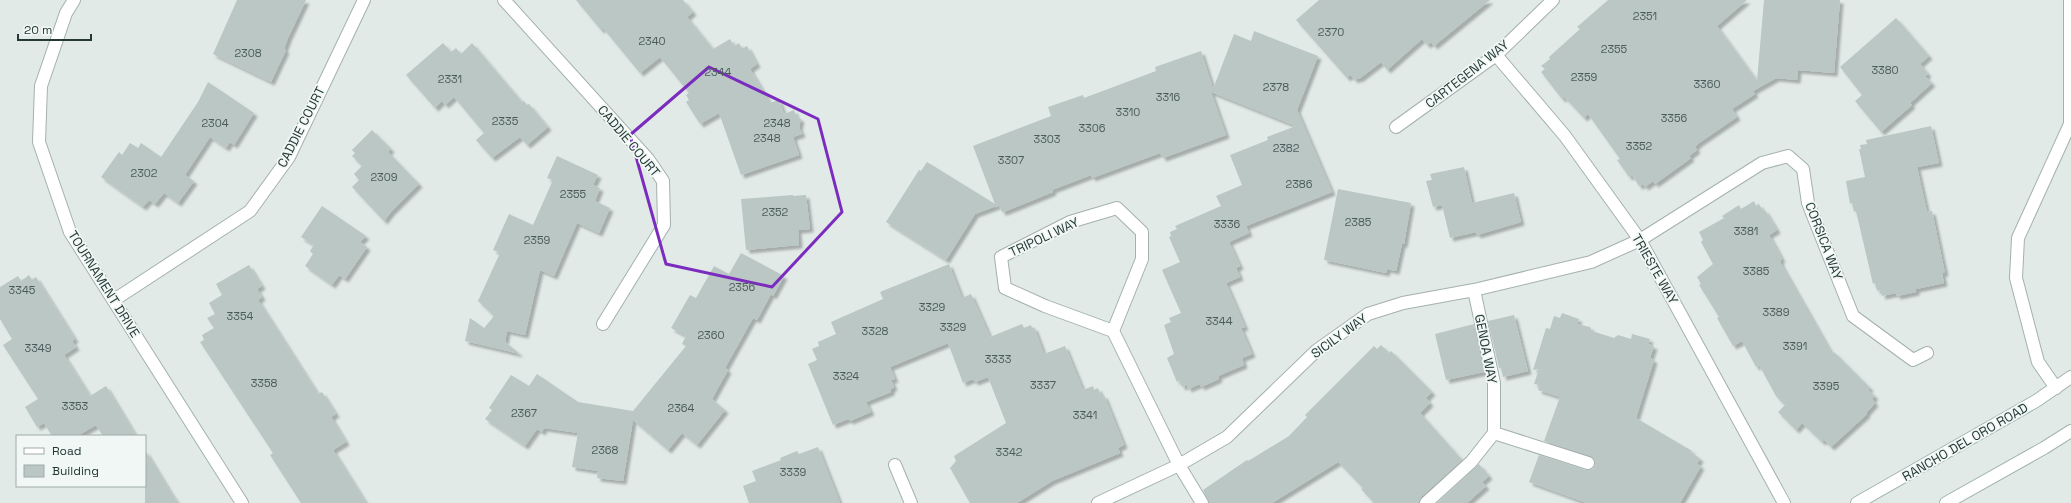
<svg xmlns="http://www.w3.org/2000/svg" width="2071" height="503" viewBox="0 0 2071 503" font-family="'Space Grotesk',sans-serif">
<defs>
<filter id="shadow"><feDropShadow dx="3.5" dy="3.5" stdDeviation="1" flood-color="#0004"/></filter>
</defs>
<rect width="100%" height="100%" fill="#e1eae7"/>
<path fill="#bac7c4" filter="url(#shadow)" d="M237 0H306L288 38 284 49 286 50 271 82 213 54Z
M576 0H683L693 12 687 17 713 49 730 39 734 46 739 43 742 49 747 46 757 64 750 69 770 103 779 100 784 114 794 110 796 116 801 119 799 127 802 134 793 137 799 155 741 175 719 113 700 124 686 102 689 100 686 95 689 93 660 57 640 73 603 28 601 30Z
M1319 0H1490L1434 46 1431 42 1427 45 1422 39 1387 70 1381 62 1359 79 1358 78 1355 80 1350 75 1347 78 1296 20Z
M1608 0H1747L1717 26 1757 81 1764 0H1840L1834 73 1798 70 1797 80 1776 78 1753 91 1755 94 1732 109 1737 117 1699 143 1695 147 1697 150 1689 156 1691 158 1655 184 1653 181 1645 187 1643 184 1639 186 1632 175 1629 177 1617 160 1620 159 1588 114 1584 118 1564 97 1562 99 1541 72 1545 69 1541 66 1550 59 1549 57 1580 29 1577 27Z
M1896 18 1929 56 1920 64 1928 74 1925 76 1932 83 1910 103 1912 105 1881 132 1855 101 1862 95 1840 67Z
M1254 31 1318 56 1297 110 1332 192 1246 226 1249 233 1229 242 1240 266 1236 268 1240 277 1226 283 1245 327 1241 328 1252 354 1242 358 1244 365 1218 376 1219 379 1201 387 1200 384 1188 389 1187 385 1182 387 1179 380 1177 382 1167 358 1174 354 1164 325 1171 322 1169 318 1181 313 1162 270 1180 262 1169 237 1171 236 1170 232 1177 229 1175 226 1221 206 1216 196 1242 185 1230 155 1268 140 1267 137 1296 126 1211 92 1226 135 1163 158 1160 153 1092 178 1091 175 1052 190 1053 192 1006 211 1002 212 999 205 975 214 946 260 886 222 919 170 921 171 927 162 995 204 973 146 1051 116 1048 107 1083 95 1084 98 1156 71 1155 67 1201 51 1213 89 1234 34 1251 41Z
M443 43 451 52 456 48 461 54 472 43 522 102 524 101 527 105 529 104 548 127 527 145 520 137 492 158 476 140 484 133 454 97 445 105 442 101 435 108 406 75Z
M208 82 254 113 234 145 230 142 226 148 210 137 185 175 194 181 178 203 164 193 155 204 149 200 143 207 101 177 119 152 122 155 130 143 138 148 141 143 161 157 198 102Z
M1931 126 1939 163 1917 167 1927 212 1932 211 1945 273H1942L1944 283 1916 289V292L1897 296 1896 293 1882 296 1881 290 1877 291 1875 283 1873 284 1856 211 1854 212 1852 203 1850 204 1846 181 1865 177 1859 149H1861L1860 145 1867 144 1866 140Z
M372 130 391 149 388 152 419 184 391 212 384 221 352 187 359 180 354 174 362 166 352 156 355 153 352 150Z
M557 156 598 175 593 185 600 188 595 201 610 208 599 233 577 223 554 276 540 270 525 335 507 331 505 342 520 354 465 341 470 318 484 328 494 316 478 301 500 253 493 250 509 214 533 225 553 180 547 178Z
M1464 167 1472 203 1514 193 1521 222 1477 235 1476 232 1450 238 1442 205 1433 207 1426 181 1432 180 1430 174Z
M1338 189 1411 203 1404 244H1402L1396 271 1387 269 1386 273 1324 260Z
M793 195V196L806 195 810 229 798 230 799 245 746 250 741 199Z
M1754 201 1756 206 1759 204 1763 211 1765 210 1777 230 1769 235 1782 259 1780 260 1781 264 1832 354 1834 352 1870 388 1868 390 1875 396 1872 399 1875 403 1866 413 1867 414 1831 447 1824 440 1822 442 1802 423 1796 430 1778 412 1785 405 1776 396 1759 365 1756 367 1742 341 1733 346 1717 318 1719 317 1699 285 1701 284 1697 277 1713 264 1701 242 1703 240 1699 232 1724 218 1722 216 1739 205 1741 209Z
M322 206 366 236 360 242 367 247 345 279 339 275 332 285 305 266 313 254 310 251 314 245 301 237Z
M741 253 784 276 773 296 771 294 757 320 753 318 725 368 728 370 712 399 725 410 697 445 682 433 668 450 633 420 623 481 597 478 598 471 572 467 578 433 544 428 542 432 537 429 525 446 485 419 492 410 489 408 511 375 529 386 537 374 578 402 633 411 686 346 682 344 686 336 671 328 690 295 696 298 714 266 729 274Z
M949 264 962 298 971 294 990 337 1022 324 1024 328 1031 325 1032 328 1034 327 1044 354 1065 346 1083 390 1093 386 1094 390 1098 388 1101 396 1104 395 1124 445 1118 448 1120 453 1052 481 1017 503H970L950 468 956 461 954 456 1006 423 988 377 975 382 973 379 963 383 948 343 890 367 895 379 891 380 894 387 891 389V392L866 402 871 412 850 421 848 419 833 425 808 364 817 360 812 349 819 346 818 342 836 334 831 322 883 299 880 292Z
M249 265 262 286 257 289 262 297 258 300 318 394 322 392 336 414 331 417 346 442 333 450 366 503H301L270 455 273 453 200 342 204 340 202 335 214 328 207 318 215 314 209 303 222 295 216 284Z
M29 275 32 280 36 277 75 339 72 341 76 347 64 355 90 396 106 386 136 436H103L96 425 77 436H52L44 423 37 427 25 407 38 399 3 345 12 339 0 319V287L18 276 21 281Z
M1562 313 1579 319 1577 324 1590 327 1592 331 1614 338 1618 335 1631 339 1632 334 1650 339 1648 344 1654 346 1650 358 1654 360 1636 418 1692 451 1691 453 1700 458 1697 464 1701 466 1680 503H1587L1529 482 1539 455 1586 470 1593 469 1595 465V461L1591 456 1544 441 1560 397 1538 390 1540 385 1534 384 1539 369 1533 370 1546 328 1550 329 1554 316 1560 318Z
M1514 315 1528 371 1503 377 1501 368H1499L1488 321Z
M1474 324 1484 372 1446 380 1435 334Z
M1381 345 1389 353 1391 351 1432 392 1426 398 1430 403 1420 413 1462 460 1421 497 1419 503H1374L1361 489 1363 488 1338 462 1272 503H1209L1203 490 1247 460 1248 461 1289 436 1307 417 1305 415 1374 346 1377 349Z
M818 447 840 503H749L743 486 756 481 752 471 781 460 780 458 797 451 799 454Z
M145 450 171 493 178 503H145Z
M1479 464 1489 476 1482 482 1486 486 1467 503H1437Z"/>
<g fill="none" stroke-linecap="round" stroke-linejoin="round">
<defs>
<path id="minor" d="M74 0 66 13 41 86 39 142 70 232 242 503
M504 0 648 159 663 181 664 225 603 324
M1496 55 1565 136 1640 240 1784 503
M1396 127 1496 55 1553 0
M114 300 250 211 289 157 364 0
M1113 331 1045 306 1005 288 1001 257 1070 222 1117 208 1142 232V259L1113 331 1179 465 1202 503
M2056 388 2038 362 2016 278 2018 238 2070 124V0
M1494 433 1588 463
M895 465 911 503
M1098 503 1179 465 1227 437 1316 351 1368 314 1403 303 1474 290 1591 262 1640 240 1762 163 1788 156 1803 169 1808 203 1853 316 1913 360 1927 353
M1426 503 1471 462 1494 433V383L1474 290"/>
<path id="secondary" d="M1857 503 2036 401 2071 377
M1946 503 2044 448 2071 431"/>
</defs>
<use href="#minor" stroke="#a5b1ae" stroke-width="14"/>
<use href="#secondary" stroke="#a2b4b0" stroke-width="14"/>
<use href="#minor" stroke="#fff" stroke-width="12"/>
<use href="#secondary" stroke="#fff" stroke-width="12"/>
</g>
<path fill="none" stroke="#7b2cbf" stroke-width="3" stroke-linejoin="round" d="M709 67 818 119 842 212 772 287 666 264 630 135Z"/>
<g text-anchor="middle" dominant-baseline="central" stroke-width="3.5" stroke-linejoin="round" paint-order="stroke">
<g font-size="11" fill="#4a5c5a">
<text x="1645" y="16">2351</text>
<text x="1331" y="32">2370</text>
<text x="652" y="41">2340</text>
<text x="1614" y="49">2355</text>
<text x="248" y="53">2308</text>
<text x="1885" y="70">3380</text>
<text x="718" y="72">2344</text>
<text x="1584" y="77">2359</text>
<text x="450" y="79">2331</text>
<text x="1707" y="84">3360</text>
<text x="1276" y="87">2378</text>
<text x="1168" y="97">3316</text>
<text x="1128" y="112">3310</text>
<text x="1674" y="118">3356</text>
<text x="505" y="121">2335</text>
<text x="215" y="123">2304</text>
<text x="777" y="123">2348</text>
<text x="1092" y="128">3306</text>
<text x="767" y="138">2348</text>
<text x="1047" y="139">3303</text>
<text x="1639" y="146">3352</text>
<text x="1286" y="148">2382</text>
<text x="1011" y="160">3307</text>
<text x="144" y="173">2302</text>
<text x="384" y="177">2309</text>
<text x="1299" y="184">2386</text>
<text x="573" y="194">2355</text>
<text x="775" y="212">2352</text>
<text x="1358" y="222">2385</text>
<text x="1227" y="224">3336</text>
<text x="1746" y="231">3381</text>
<text x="537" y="240">2359</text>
<text x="1756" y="271">3385</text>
<text x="742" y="287">2356</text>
<text x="22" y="290">3345</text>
<text x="932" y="307">3329</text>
<text x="1776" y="312">3389</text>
<text x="240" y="316">3354</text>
<text x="1219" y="321">3344</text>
<text x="953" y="327">3329</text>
<text x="875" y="331">3328</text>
<text x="711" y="335">2360</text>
<text x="1795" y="346">3391</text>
<text x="38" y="348">3349</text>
<text x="998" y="359">3333</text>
<text x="846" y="376">3324</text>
<text x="264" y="383">3358</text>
<text x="1043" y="385">3337</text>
<text x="1826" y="386">3395</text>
<text x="75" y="406">3353</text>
<text x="681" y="408">2364</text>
<text x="524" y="413">2367</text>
<text x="1085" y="415">3341</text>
<text x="605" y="450">2368</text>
<text x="1009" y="452">3342</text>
<text x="793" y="472">3339</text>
</g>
<g font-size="13" fill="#243936" stroke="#f1f7f5">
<text transform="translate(1467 74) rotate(-38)">CARTEGENA WAY</text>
<text transform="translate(301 127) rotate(-63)">CADDIE COURT</text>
<text transform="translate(629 141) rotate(50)">CADDIE COURT</text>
<text transform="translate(1044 237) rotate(-25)">TRIPOLI WAY</text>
<text transform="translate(1824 241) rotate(69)">CORSICA WAY</text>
<text transform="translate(1655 269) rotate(60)">TRIESTE WAY</text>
<text transform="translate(104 284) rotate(58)">TOURNAMENT DRIVE</text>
<text transform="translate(1339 336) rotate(-36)">SICILY WAY</text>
<text transform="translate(1486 349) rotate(79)">GENOA WAY</text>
<text transform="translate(1965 442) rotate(-30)">RANCHO DEL ORO ROAD</text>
</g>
</g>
<rect x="16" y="435" width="130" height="52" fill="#f1f7f5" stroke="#9faba9"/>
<rect x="24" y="448" width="20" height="6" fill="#ffffff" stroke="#9faba9"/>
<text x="52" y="455" font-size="12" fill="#243936">Road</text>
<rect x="24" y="465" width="20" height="12" fill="#bac7c4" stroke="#9faba9"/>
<text x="52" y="475" font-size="12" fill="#243936">Building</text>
<path d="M18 34v6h73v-6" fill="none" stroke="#243936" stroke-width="2"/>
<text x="24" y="34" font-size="12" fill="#243936" stroke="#f1f7f5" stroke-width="3" paint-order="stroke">20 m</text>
</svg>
